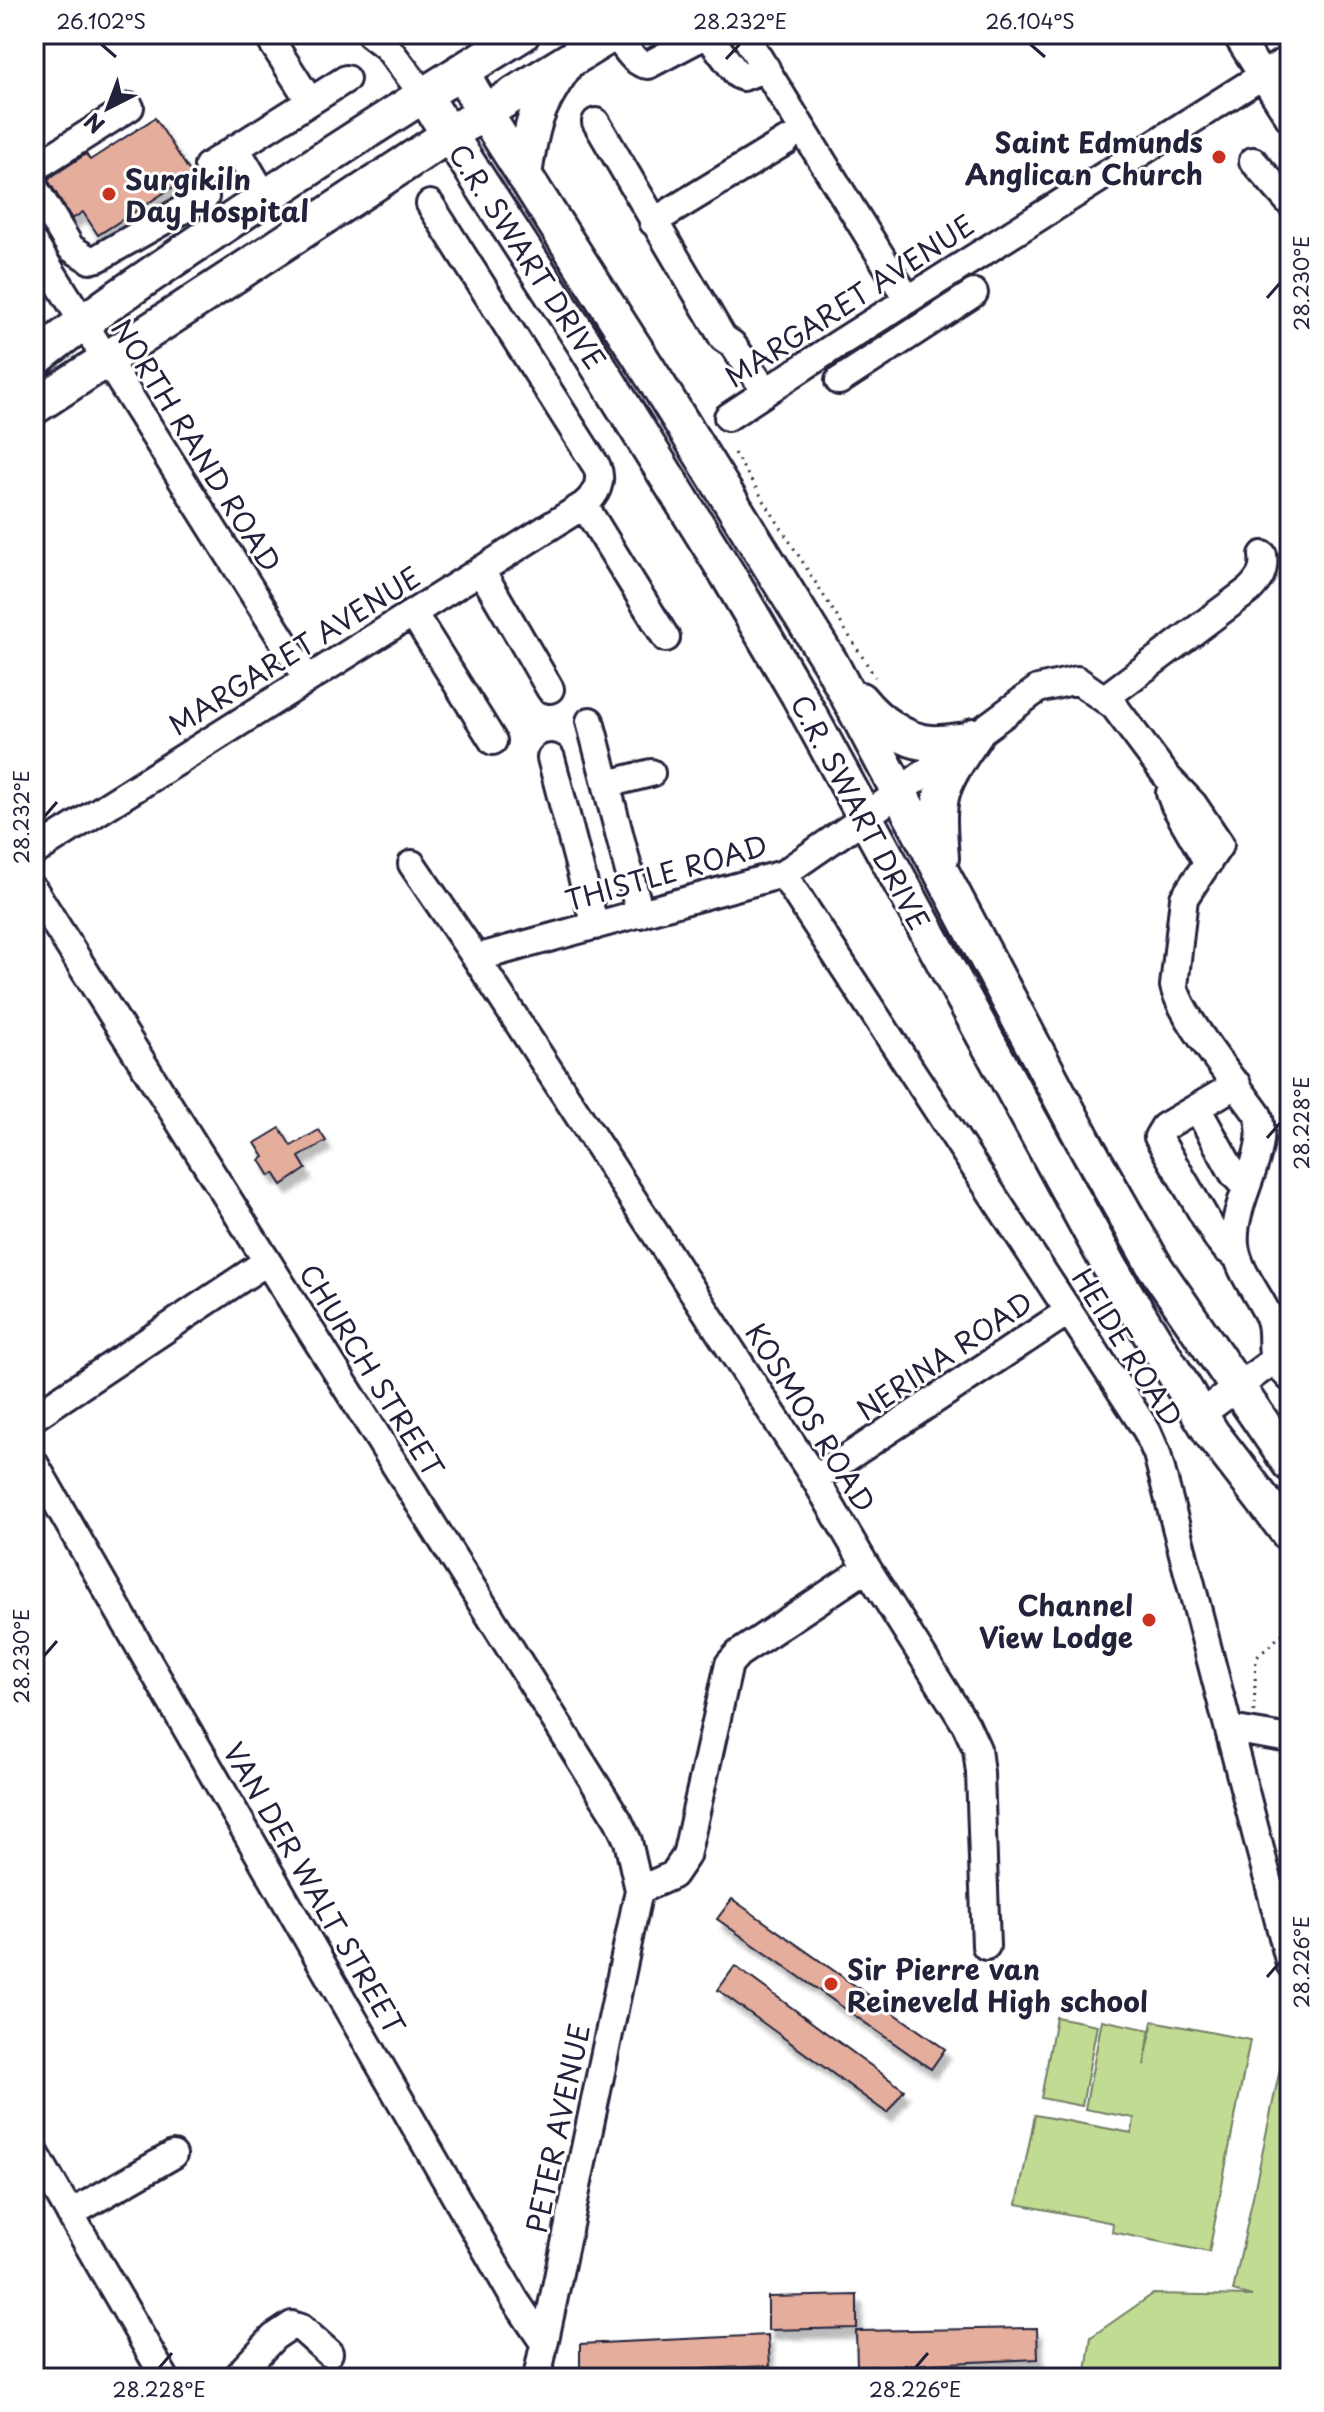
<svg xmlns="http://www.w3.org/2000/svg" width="1324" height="2412" viewBox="0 0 1324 2412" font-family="'Playpen Sans',sans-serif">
<defs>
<filter id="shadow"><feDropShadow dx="5" dy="9" stdDeviation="2" flood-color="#0004"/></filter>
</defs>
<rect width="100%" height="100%" fill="#fff"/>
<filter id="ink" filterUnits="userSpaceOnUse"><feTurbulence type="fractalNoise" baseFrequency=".0125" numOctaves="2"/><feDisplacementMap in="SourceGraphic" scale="16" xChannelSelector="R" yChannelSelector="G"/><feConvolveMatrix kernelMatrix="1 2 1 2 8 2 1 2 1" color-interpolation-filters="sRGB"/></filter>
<g filter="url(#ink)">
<path fill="#c2db92" stroke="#727e66" stroke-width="2" d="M1056 2017 1097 2025 1082 2106 1041 2098Z
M1102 2020 1150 2030 1144 2066 1153 2021 1250 2040 1209 2252 1112 2232 1113 2223 1017 2204 1035 2115 1132 2133 1134 2118 1085 2109Z
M1285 2045 1290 2046V2303L1280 2302 1290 2314V2378H1085L1091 2337 1153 2294 1252 2296 1233 2291Z"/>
<path fill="#e5ad9c" stroke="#22223b" stroke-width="2" filter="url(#shadow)" d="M155 118 192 175 98 235 83 212 72 219 48 180 51 177 86 154 90 160Z
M280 1128 291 1146 319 1130 326 1141 299 1157 306 1169 282 1185 274 1173 270 1176 260 1160 264 1157 255 1143Z
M732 1899 945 2049 931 2069 717 1919Z
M735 1966 904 2090 887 2113 718 1990Z
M857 2295V2328L768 2330V2297Z
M1037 2328 1038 2359 857 2367 856 2331Z
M768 2335 770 2366 580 2374V2344Z"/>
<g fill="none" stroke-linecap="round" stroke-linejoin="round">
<defs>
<path id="minor" d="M267 34 309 100
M370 34 387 47 423 94
M615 34C624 45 633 64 648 65L707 34 738 75 743 77 766 68
M744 34 908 300
M1236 34 1290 119
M596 122 723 338 732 344 766 391
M236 148 265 197
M1253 161 1290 203
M208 166 346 79
M34 173 39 165 130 107
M34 187 71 248 90 260 98 258 205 197
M653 222 786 141
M34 244 307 679
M839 381 974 293
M728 417 838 344 1290 58
M584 505 666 638
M481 570 550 689
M413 613 493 741
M1105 698 1249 590C1260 579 1265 571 1263 555
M590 721 640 914
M551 758 595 926
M607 784 651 773
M1170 793 1175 806 1208 863
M34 852 584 505C596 495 603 482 597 467L430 204
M412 864 476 958 815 1479 867 1568 966 1725 977 1749 980 1773 986 1946
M783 874 1147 1431 1157 1454 1290 1964
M34 890 618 1820 628 1841 639 1890 537 2378
M476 958 783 874 864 818 1038 689 1077 680 1114 706 1168 778 1193 804 1220 844 1184 898 1174 986C1181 1017 1237 1085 1258 1115 1271 1154 1231 1200 1235 1245 1238 1271 1258 1293 1269 1317 1275 1331 1270 1345 1274 1359 1277 1365 1285 1372 1290 1378
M1237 1084 1164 1127 1158 1137 1217 1238 1226 1249 1237 1256
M1197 1108 1233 1173 1245 1187
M1200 1415 1274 1360
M34 1417 266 1262
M34 1463 515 2300 544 2343
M815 1479 1069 1311
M1230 1729 1290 1739
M639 1890 673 1875 686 1856 729 1664 738 1654 867 1568
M34 2151 165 2378
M70 2214 173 2155
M235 2378 274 2337 292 2325 301 2328 329 2353"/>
<path id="major" d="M461 71 484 112 662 391 830 662 1088 1149 1155 1267 1290 1464
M423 94 584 343 728 575 798 694 1116 1278 1212 1434 1290 1535
M524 175C531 127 535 108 563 68
M34 360C90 315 149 276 208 236 311 166 416 99 522 34
M34 407 450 134 612 34
M860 700C876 720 903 741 930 743 943 744 956 741 969 740
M941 858C936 793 938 789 974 736"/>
</defs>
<use href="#minor" stroke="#22223b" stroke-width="32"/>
<use href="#major" stroke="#22223b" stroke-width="40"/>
<path stroke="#22223b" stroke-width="3" stroke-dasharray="2 6" stroke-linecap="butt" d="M734 453 875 677
M1254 1712 1256 1658 1290 1627"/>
<use href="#minor" stroke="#fff" stroke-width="26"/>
<use href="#major" stroke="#fff" stroke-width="34"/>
</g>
</g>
<path fill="none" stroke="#22223b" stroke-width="3" d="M101 44 116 57M1030 44 1045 57M726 59 740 44M1267 298 1280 283M44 817 57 802M1267 1138 1280 1123M44 1656 57 1641M1267 1977 1280 1962M159 2368 172 2353M915 2368 928 2353"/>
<g fill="#c8321e" stroke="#fff" stroke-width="3">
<circle cx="1219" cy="157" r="8"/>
<circle cx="109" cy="194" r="8"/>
<circle cx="1149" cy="1620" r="8"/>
<circle cx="831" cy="1984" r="8"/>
</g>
<g text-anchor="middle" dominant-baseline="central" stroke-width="6" stroke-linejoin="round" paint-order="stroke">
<g font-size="28" font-weight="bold" fill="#22223b" stroke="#fff" text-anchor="end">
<text x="1203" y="141">Saint Edmunds<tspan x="1203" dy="32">Anglican Church</tspan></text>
<text x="125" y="178" text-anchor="start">Surgikiln<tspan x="125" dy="32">Day Hospital</tspan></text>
<text x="1133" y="1604">Channel<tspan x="1133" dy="32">View Lodge</tspan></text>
<text x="847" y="1968" text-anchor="start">Sir Pierre van<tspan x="847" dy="32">Reineveld High school</tspan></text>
</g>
<g font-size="28" fill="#22223b" stroke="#fff">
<text transform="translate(528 256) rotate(57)">C.R. SWART DRIVE</text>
<text transform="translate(849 300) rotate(-33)">MARGARET AVENUE</text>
<text transform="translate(197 445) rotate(58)">NORTH RAND ROAD</text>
<text transform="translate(294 650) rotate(-32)">MARGARET AVENUE</text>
<text transform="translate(861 812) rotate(62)">C.R. SWART DRIVE</text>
<text transform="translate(666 872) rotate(-16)">THISTLE ROAD</text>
<text transform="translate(1128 1347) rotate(58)">HEIDE ROAD</text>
<text transform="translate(944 1355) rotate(-34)">NERINA ROAD</text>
<text transform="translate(372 1370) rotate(58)">CHURCH STREET</text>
<text transform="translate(811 1417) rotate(58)">KOSMOS ROAD</text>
<text transform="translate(315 1888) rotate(60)">VAN DER WALT STREET</text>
<text transform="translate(557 2128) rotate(-78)">PETER AVENUE</text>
</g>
</g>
<rect width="1324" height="2412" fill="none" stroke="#fff" stroke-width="88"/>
<g transform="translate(108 108) rotate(222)" stroke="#ffffff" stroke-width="6" paint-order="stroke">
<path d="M0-6L14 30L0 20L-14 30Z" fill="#22223b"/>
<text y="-12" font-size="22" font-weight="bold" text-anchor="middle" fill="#22223b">N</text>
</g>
<rect x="44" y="44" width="1236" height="2324" fill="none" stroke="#22223b" stroke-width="3"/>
<g font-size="20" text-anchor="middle" fill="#22223b">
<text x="101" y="29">26.102°S</text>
<text x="740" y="29">28.232°E</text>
<text x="1030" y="29">26.104°S</text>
<text transform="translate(1302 283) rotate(-90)" y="7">28.230°E</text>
<text transform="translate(22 817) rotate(-90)" y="7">28.232°E</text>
<text transform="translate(1302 1123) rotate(-90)" y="7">28.228°E</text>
<text transform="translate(22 1656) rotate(-90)" y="7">28.230°E</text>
<text transform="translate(1302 1962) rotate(-90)" y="7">28.226°E</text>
<text x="159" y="2397">28.228°E</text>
<text x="915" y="2397">28.226°E</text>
</g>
</svg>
